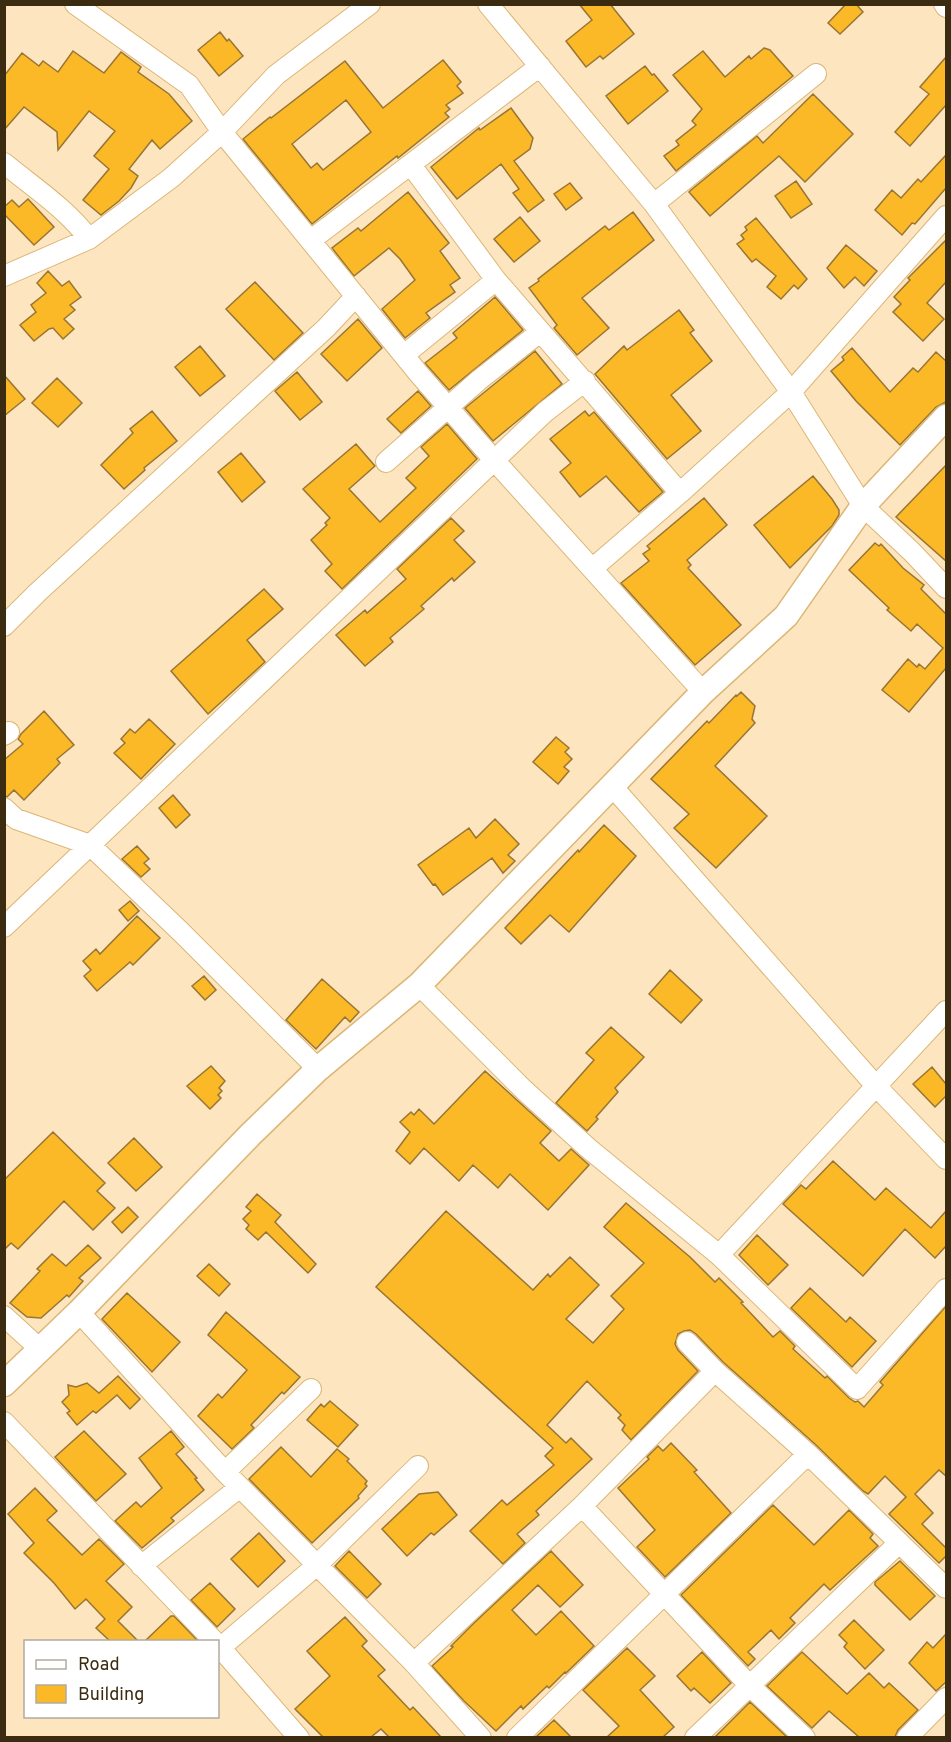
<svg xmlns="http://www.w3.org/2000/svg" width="951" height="1742" viewBox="0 0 951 1742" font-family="Overpass,sans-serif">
<rect width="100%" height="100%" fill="#fde5bf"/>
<path fill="#fbb827" stroke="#987533" stroke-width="1.5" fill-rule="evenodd" d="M579 4H610L634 34 603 59 600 56 586 67 566 41 592 20Z
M846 4H856L863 12 840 34 828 23Z
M220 32 227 41 229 39 243 56 219 76 198 50Z
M764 48 770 50 793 76 676 171 664 156 679 145 676 141 696 125 692 121 702 109 673 75 703 51 725 77 749 56 751 59Z
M73 51 104 73 121 52 141 67 138 72 169 94 192 121 160 149 152 140 129 169 138 176 131 188 119 201 101 215 83 200 109 169 94 156 115 131 89 111 58 150 57 132 24 107 4 130V76L22 53 39 66 43 61 58 72Z
M946 57V105L910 146 895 132 929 94 920 87Z
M443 60 461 82 457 86 463 93 446 105 450 109 445 113 449 117 398 158 397 156 312 224 243 139 270 117 271 118 345 61 383 108ZM346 100 371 132 323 170 317 163 311 168 292 144Z
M645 66 652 75 654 74 668 91 628 124 606 96Z
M813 94 853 134 805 182 779 156 710 216 689 192 691 190 757 136 763 143Z
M511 108 533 138 530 149 514 161 544 200 528 212 513 193 519 189 501 164 457 199 431 167 479 128 480 130Z
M946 155V188L915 224 912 223 902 235 875 210 892 190 901 198 918 179 921 182Z
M796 181 812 204 791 218 775 196Z
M570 183 582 198 566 210 554 194Z
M408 192 449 243 440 251 460 278 450 285 455 292 426 313 430 318 405 338 382 309 415 280 400 259 389 248 354 276 332 248 358 228 361 231Z
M28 199 54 227 34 245 4 214V207L12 200 19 207Z
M633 212 654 240 582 298 609 328 577 355 554 328 557 325 529 288 539 281 538 279 605 226 609 230Z
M520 217 540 241 514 262 494 239Z
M756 218 807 279 798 289 794 285 781 299 767 287 776 276 756 259 752 262 737 244 744 239 741 235 747 230 745 227Z
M946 240V282L927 303 944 319 923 341 893 312 901 304 894 297 910 280 908 278Z
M846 245 877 271 864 286 855 277 844 288 827 268Z
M48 271 62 286 69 281 81 297 70 305 75 310 64 319 74 329 63 339 53 328 49 329 34 341 20 325 36 312 31 305 46 293 37 283Z
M255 282 303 333 274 360 226 309Z
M495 297 523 330 449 390 425 363 457 338 453 333Z
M679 310 694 330 690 333 712 361 671 395 701 431 667 459 595 374 624 346 627 350Z
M358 319 382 348 347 381 321 354Z
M200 346 225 376 200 396 175 367Z
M852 348 890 392 913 368 918 372 936 352 946 361V402L936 407 900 445 856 401 831 371 844 360 842 357Z
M535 351 562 384 493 441 465 408Z
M297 372 322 402 300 420 275 391Z
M4 375 25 399 4 416Z
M57 378 82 403 58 427 32 403Z
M418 391 431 406 401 433 387 419Z
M152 411 177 441 144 468 145 470 124 489 101 465 133 433 130 429Z
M585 411 589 416 594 412 663 492 639 512 606 476 580 497 560 472 571 463 550 439Z
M447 424 477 459 342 589 325 571 332 564 311 540 327 525 325 523 330 518 303 489 356 444 375 466 349 489 380 522 416 488 406 478 429 456 421 447Z
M241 453 265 482 242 502 218 472Z
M946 465V561L896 517Z
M813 476 832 499 839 510V515L832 526 790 568 754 525Z
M704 498 727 525 687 560 691 565 688 568 741 625 695 665 621 583 649 561 643 554 650 549 647 546Z
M451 518 464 531 454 540 475 562 454 581 452 578 421 606 424 609 390 638 393 642 365 666 336 635 365 610 367 613 406 579 397 569Z
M875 543 879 546 881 544 903 568 924 585 921 589 946 614V668L909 712 882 690 908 659 917 667 919 664 925 669 943 648 917 624 911 631 887 610 889 608 849 570Z
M264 589 283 609 247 640 265 662 208 714 171 671Z
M741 692 755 706 752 719 755 723 715 766 767 816 716 868 674 828 689 814 651 779 707 721 709 723 736 695 737 696Z
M44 711 74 745 57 759 60 763 24 800 14 790 7 797 4 796V760L23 744 18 739 21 734Z
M149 719 175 744 141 779 114 753 125 743 121 739 130 729 135 733Z
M556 737 569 748 565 752 572 759 564 767 569 771 558 784 533 762Z
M173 795 190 815 176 828 159 808Z
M495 819 519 844 508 855 515 861 503 873 492 858 443 895 435 884 433 885 418 865 469 828 476 838Z
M604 825 636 856 569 932 550 915 521 944 505 928 578 850 579 852Z
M137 846 149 859 144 863 150 869 141 877 122 859Z
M130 901 139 911 128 921 119 910Z
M137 916 160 938 133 965 130 962 97 991 84 976 91 970 83 961 96 949 100 954Z
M670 970 702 1000 681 1023 649 994Z
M204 976 216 990 205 1000 192 986Z
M322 979 359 1012 350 1022 345 1017 316 1049 286 1020Z
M611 1027 644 1057 615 1088 618 1092 596 1117 598 1119 587 1131 556 1103 594 1060 586 1053Z
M211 1066 225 1081 219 1088 222 1091 218 1095 221 1098 210 1109 187 1086Z
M932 1067 946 1084V1096L935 1107 913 1084Z
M485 1071 551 1131 540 1143 559 1161 571 1149 589 1165 548 1210 510 1174 498 1188 473 1165 459 1181 424 1148 410 1164 396 1151 410 1132 400 1122 411 1112 414 1115 419 1109 434 1124Z
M53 1132 105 1183 97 1191 115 1208 93 1230 64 1201 18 1249 11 1243 4 1250V1180Z
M134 1138 162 1167 136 1191 108 1163Z
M833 1161 875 1200 886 1188 931 1228 946 1211V1246L935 1258 905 1229 863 1276 783 1204 801 1185 806 1189Z
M257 1194 281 1215 275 1222 316 1264 308 1273 266 1232 258 1240 246 1229 249 1225 243 1219 251 1211 246 1207Z
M626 1203 690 1257 715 1282 719 1278 743 1302 741 1303 773 1337 780 1331 795 1346 793 1349 825 1378 827 1376 849 1398 855 1402 858 1401 864 1407 883 1385 880 1382 946 1306V1476L939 1470 915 1494 933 1513 922 1524 946 1548V1556L939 1563 889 1514 906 1497 885 1476 868 1494 863 1491 816 1445 723 1362 696 1334 690 1330 684 1331 678 1334 675 1344 678 1350 698 1371 631 1440 622 1430 625 1425 618 1418 621 1415 587 1381 547 1425 566 1443 571 1438 592 1459 536 1511 539 1515 517 1534 525 1543 503 1564 470 1531 502 1500 507 1505 554 1465 545 1456 553 1448 376 1287 446 1211 533 1290 548 1274 550 1277 570 1257 599 1285 566 1319 593 1343 624 1309 611 1296 644 1263 604 1227Z
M128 1207 138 1217 122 1233 112 1222Z
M757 1235 788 1265 768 1285 739 1255Z
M88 1245 101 1258 79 1278 83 1281 69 1297 67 1295 41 1318 27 1317 10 1303 40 1271 37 1269 52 1254 66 1266Z
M209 1264 230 1284 219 1296 197 1276Z
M810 1288 846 1322 850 1317 876 1341 852 1367 791 1308Z
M127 1293 180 1342 152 1372 102 1319Z
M226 1312 300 1377 284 1394 282 1392 251 1425 254 1428 232 1449 198 1416 218 1394 222 1398 247 1370 208 1335Z
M118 1376 140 1399 130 1409 117 1395 96 1413 93 1411 77 1425 67 1413 70 1411 62 1402 69 1395 68 1385 76 1387 87 1383 99 1393Z
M330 1401 358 1425 338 1447 307 1420 321 1404 324 1407Z
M84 1431 126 1474 96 1501 55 1457Z
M171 1431 184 1447 176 1454 197 1478 195 1479 204 1490 171 1518 174 1521 142 1548 115 1521 136 1502 141 1507 162 1488 139 1458Z
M671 1443 697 1470 694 1472 731 1513 665 1577 637 1547 655 1530 618 1488 649 1459 647 1457 658 1446 663 1451Z
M281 1447 311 1477 337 1449 349 1459 347 1461 367 1481 365 1484 367 1486 358 1496 359 1498 312 1543 249 1479Z
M35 1488 57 1511 47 1520 82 1555 99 1539 124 1564 106 1581 132 1607 118 1621 138 1641H110L96 1628 105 1619 86 1599 75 1609 54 1583 24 1553 34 1543 8 1514Z
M438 1492 457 1515 434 1535 431 1533 407 1556 382 1529 419 1494Z
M773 1505 814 1545 849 1510 873 1534 870 1538 878 1546 830 1590 824 1584 790 1618 795 1623 779 1639 771 1630 748 1652 755 1659 748 1666 681 1595Z
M259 1533 285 1561 258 1587 231 1559Z
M349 1551 381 1584 367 1598 335 1566Z
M551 1551 583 1585 560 1607 538 1585 512 1610 536 1635 561 1611 594 1646 566 1673 565 1672 549 1688 547 1686 523 1709 521 1706 496 1731 464 1701 432 1666 453 1647 451 1646 474 1623Z
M900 1561 935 1596 910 1620 875 1585V1582Z
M210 1583 235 1609 217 1627 191 1600Z
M171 1616H174L198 1641H145Z
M345 1617 367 1641 362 1646 385 1670 378 1676 410 1710 413 1707 441 1737H389L381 1729 371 1737H323L295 1709 330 1676 307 1651Z
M854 1620 884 1650 865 1669 844 1647 847 1643 839 1635Z
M946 1634V1682L936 1691 909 1663 927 1642 933 1648Z
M627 1648 655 1676 640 1690 674 1727 663 1737H607L619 1726 583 1690Z
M702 1652 731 1683 710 1703 694 1688 691 1691 677 1676Z
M802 1652 847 1694 869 1673 884 1688 889 1683 918 1710 898 1730 895 1737H859L829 1711 812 1728 767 1686Z
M750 1702 787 1737H715Z
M554 1720 571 1737H536Z"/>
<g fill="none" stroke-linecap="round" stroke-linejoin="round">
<defs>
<path id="minor" d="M75 4 189 85 222 132 419 374 494 460 703 692
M488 4 654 204 791 392 863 506 912 552 946 588
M944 4 946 7
M4 163C33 187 67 209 89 239
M411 165 496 280 680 493
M654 204 816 74
M311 240 540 66
M4 276 89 239 171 178 222 132 276 75 370 4
M404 355 496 280
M386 462 479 380 540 332
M593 568 680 493 791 392 946 216
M4 626 38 592 326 328 356 296
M4 735 9 732
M612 786 876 1086 946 1159
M4 808 16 819 90 845 181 932 318 1069
M4 927 545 412 585 381
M419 985 524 1090 588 1148 719 1255 857 1389 946 1289
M719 1255 946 1011
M79 1312 225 1472 414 1663 481 1738
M4 1316 40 1349
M687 1342 715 1371 808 1454 946 1588
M4 1422 215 1642
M225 1472 311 1389
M582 1506 750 1686 805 1738
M141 1566 240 1487
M218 1645 299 1738
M220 1648 316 1566 418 1466
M414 1663 582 1506 715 1371
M517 1738 808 1454
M695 1738 899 1543
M907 1738 946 1698"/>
<path id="tertiary" d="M4 1384 79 1312 250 1135 318 1069 419 985 703 692 786 616 863 506 946 417"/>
</defs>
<use href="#minor" stroke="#dcb675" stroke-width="22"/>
<use href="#tertiary" stroke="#dcb675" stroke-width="27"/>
<use href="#minor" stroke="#fff" stroke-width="20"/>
<use href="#tertiary" stroke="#fff" stroke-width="24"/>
</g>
<rect width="951" height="1742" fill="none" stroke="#3b2c11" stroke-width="12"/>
<rect x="24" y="1640" width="195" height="78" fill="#ffffff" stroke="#b1aba0" stroke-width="1.5"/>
<rect x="36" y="1660" width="30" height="9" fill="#ffffff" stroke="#b1aba0" stroke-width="1.5"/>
<text x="78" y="1670" font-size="18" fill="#3b2c11">Road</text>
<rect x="36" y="1685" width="30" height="18" fill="#fbb827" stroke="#b1aba0" stroke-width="1.5"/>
<text x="78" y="1700" font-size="18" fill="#3b2c11">Building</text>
</svg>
